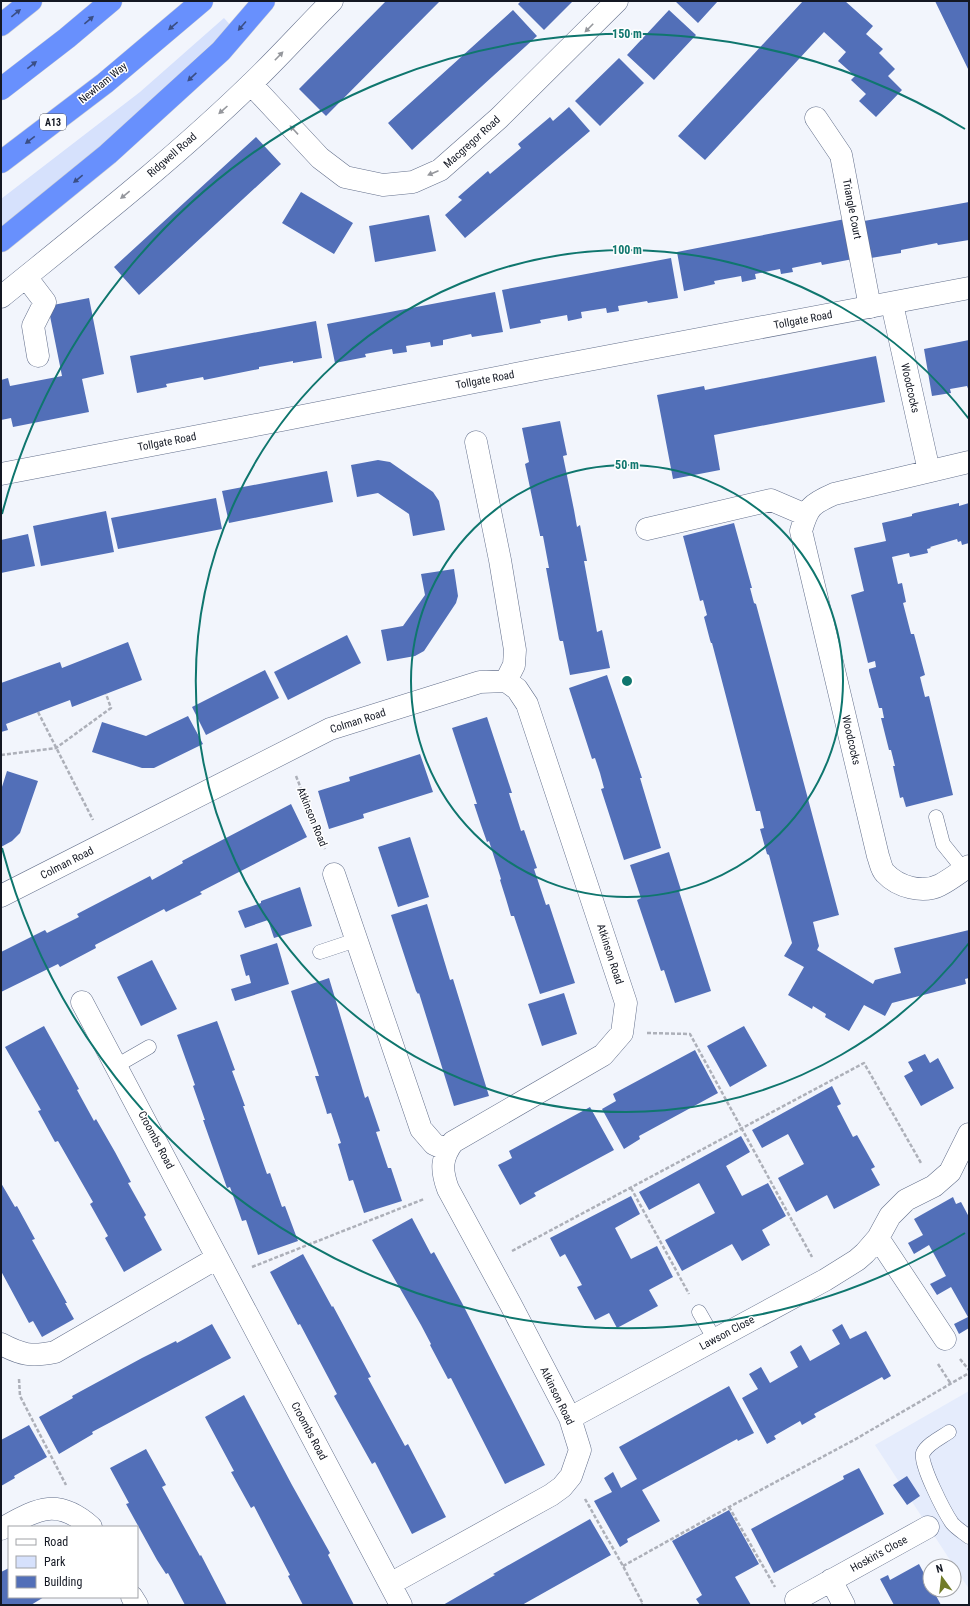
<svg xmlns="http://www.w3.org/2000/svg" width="970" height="1606" viewBox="0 0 970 1606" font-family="'Roboto Condensed',sans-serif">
<rect width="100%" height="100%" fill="#f2f5fc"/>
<path fill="#e5ecfc" d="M969 1391V1589L875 1445Z"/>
<path fill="#d6e1fc" d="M224 18 231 26 92 154 1 227V199L140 92Z"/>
<path fill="#526fb8" d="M386 1H440L326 116 299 89Z
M521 1H573L544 30 518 4Z
M675 1H718L698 23Z
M803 1H845L873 26 866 34 883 49 879 53 895 69 888 76 902 90 876 117 859 101 866 94 851 80 855 76 838 61 846 52 824 32 705 160 678 136Z
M935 1H969V71Z
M513 10 537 36 412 150 388 123Z
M669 10 696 35 654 80 627 55Z
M619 58 644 83 600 126 575 101Z
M569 107 590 131 465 238 445 215 462 200 458 197 488 171 490 174 521 148 518 144 550 117 553 121Z
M256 137 281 164 139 295 114 267Z
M301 192 353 223 334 254 282 223Z
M969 202V240L938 245 937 243 901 250V253L871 258 864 221Z
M429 215 436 251 375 262 369 226Z
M845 219 853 259 822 265 821 262 792 268 793 272 781 274 780 269 755 274 756 279 742 282 741 276 714 281 715 284 684 291 677 252Z
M671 258 678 298 648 303 647 301 618 306 619 311 607 313 606 308 581 312 582 318 568 321 567 315 540 320 541 323 510 329 502 290Z
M495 292 503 332 472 337 471 334 443 340V345L431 347 430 342 406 346 407 352 393 354 392 349 365 354 366 357 335 363 327 324Z
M89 298 104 374 82 379 89 412 13 427 11 418 1 420V380L8 378 10 386 62 376 48 306Z
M316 321 322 358 293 363V361L259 367V369L204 380 203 377 166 384 167 387 137 393 130 356Z
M969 340V391L967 386 950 389 951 393 932 396 924 349Z
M876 356 885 402 714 435 720 470 673 479 657 395 704 386 705 390Z
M560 421 567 455 563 456 574 510 577 527 580 525 587 561H584L597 632 602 630 610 668 570 675 563 641H560L559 639 546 568H549L543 536H540V535L525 464 529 462 522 428Z
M378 460 390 462 433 492 439 501 445 530 413 536 409 514 378 493 357 497 351 465Z
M327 471 333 502 229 523 222 491Z
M216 498 222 529 118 549 111 518Z
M959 503V506L969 503V543L962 545 961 541 958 542 957 539 930 547 931 548 927 549 928 553 910 557 909 553 892 557 898 584 902 583 906 602 903 603 911 634H914L925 675 920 677 925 697 929 696 953 795 906 807 903 797 900 798 893 766H895L891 750H889L881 718H884L882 708H879L869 671V669L876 667 875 661 868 663 851 595 864 591 854 548 886 541 882 523 912 516V514L915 513Z
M106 511 114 552 41 566 33 526Z
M734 523 752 588H750L754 603 756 604 839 915 813 922 819 946 817 950 873 984 875 980 901 973 894 948 969 930V978L965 979 966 984 892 1003 885 1016 864 1005 849 1031 825 1017 826 1014 813 1006 812 1009 788 995 804 967 784 956 792 943 769 855 767 854 760 829 764 828 760 811H756L712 643H711L710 640 704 617 707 615 703 600 700 601 683 536Z
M28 534 35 566 1 573V540Z
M454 569 458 596 456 603 424 651 415 656 387 661 381 630 403 626 425 595 421 574Z
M347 635 361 663 288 700 274 672Z
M128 642 142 680 72 707 70 700 6 724 8 730 1 732V683L60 662 62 668Z
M265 670 279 698 206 735 192 707Z
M607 675 642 778H640L661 848 624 860 601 789 604 788 600 773 595 758 592 759 569 688Z
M188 716 203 744 154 768H142L92 752 102 722 146 736Z
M487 717 512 793H509L521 831 524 830 537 868 534 869 546 905 549 904 575 983 540 994 514 916H511L506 899 500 880 501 879 489 841 487 842 481 825 474 804H477L452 728Z
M420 754 433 792 363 814 364 818 329 829 318 791 350 781 349 777Z
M7 771 38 781 20 833 12 841 1 847V790Z
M291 804 307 837 200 892 202 894 166 912 164 909 95 945 96 948 60 967 58 964 1 992V952L45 930 47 933 79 917 77 914 150 876 152 880 183 863 182 861Z
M410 837 429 897 398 907 378 847Z
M669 852 681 890 679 891 711 991 675 1003 664 970 661 971 637 900 641 898 630 865Z
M300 887 312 926 274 938 268 920 245 928 238 911 261 903V901Z
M427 904 450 980 453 979 489 1096 454 1106 419 993 418 994 416 991 391 915Z
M277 943 289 984 235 1001 231 989 251 983 249 975 246 976 240 955Z
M152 960 177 1009 141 1026 117 977Z
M329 978 365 1098 368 1096 380 1131 376 1132 388 1168H391L402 1201 364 1213 353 1180 349 1181 338 1144 341 1143 331 1113 327 1114 326 1110 315 1076H319L291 991Z
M564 993 577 1034 542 1046 528 1004Z
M217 1021 235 1070 232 1071 245 1106H243L267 1174 270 1173 282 1207 285 1206 298 1241 258 1255 246 1220 242 1221 230 1187 227 1188 203 1120H205L193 1086 195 1085 177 1035Z
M44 1026 79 1089 77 1090 94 1121 96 1119 115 1152 131 1182 128 1183 146 1215 144 1217 162 1250 124 1272 105 1238 108 1236 90 1204 93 1202 58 1141 55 1142 38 1111 41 1110 5 1047Z
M744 1026 767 1066 730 1087 707 1046Z
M695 1050 718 1093 639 1136 640 1139 624 1149 602 1109 616 1101 613 1094Z
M925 1054 930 1063 938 1058 954 1088 921 1106 904 1076 913 1071 908 1062Z
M832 1086 841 1104 837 1106 853 1137 857 1135 875 1167 871 1169 880 1185 834 1209 827 1195 796 1212 778 1178 804 1164 788 1134 762 1148 752 1130Z
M590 1107 614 1150 534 1193 536 1196 520 1205 498 1165 512 1158 509 1151Z
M741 1136 750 1152 726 1166 742 1196 768 1183 786 1216 762 1230 770 1245 742 1261 732 1244 682 1271 665 1240 715 1213 699 1183 649 1210 639 1192Z
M1 1183 15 1207 17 1206 35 1239 32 1240 67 1303H65L74 1319 42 1337 33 1321 29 1323 1 1271Z
M631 1196 640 1214 615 1228 631 1259 657 1246 673 1277 649 1290 658 1306 617 1328 609 1313 595 1320 577 1287 582 1285 565 1254 560 1257 550 1238Z
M953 1197 956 1204 961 1202 969 1217V1328L959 1334 954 1324 968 1317 951 1287 937 1295 930 1284 946 1276 929 1245 914 1254 908 1243 923 1235 914 1219Z
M412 1218 431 1254 434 1252 462 1303 545 1465 505 1484 451 1378 448 1379 430 1345 431 1344 421 1325 372 1240Z
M303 1254 332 1307 333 1306 371 1377 368 1378 405 1446 408 1444 446 1517 412 1534 375 1462 372 1464 334 1396 337 1394 300 1324 298 1325 270 1272Z
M212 1324 231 1358 109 1423 92 1432 93 1434 59 1454 39 1417 73 1398 72 1396 142 1358 176 1341 177 1343Z
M842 1324 850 1339 866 1331 891 1376 884 1380 882 1377 814 1414 816 1417 802 1425 800 1421 774 1436 776 1439 767 1444 742 1398 758 1389 749 1374 761 1367 770 1383 798 1367 790 1352 801 1345 810 1361 840 1344 832 1330Z
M729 1386 754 1433 738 1441 737 1439 642 1490 660 1521 627 1539 628 1542 620 1547 594 1501 612 1492 604 1478 613 1472 621 1488 637 1479 619 1447Z
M244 1395 292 1485 330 1553 328 1555 354 1605H303L288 1576 290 1575 254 1506 251 1508 231 1472 234 1471 205 1417Z
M29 1425 47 1457 14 1476 15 1478 1 1486V1440Z
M146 1449 166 1485 162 1487 200 1556 201 1555 227 1605H185L168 1573 166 1574 157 1560 126 1504 129 1503 110 1468Z
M859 1468 884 1514 774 1573 751 1529 844 1479 843 1476Z
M907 1476 920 1496 907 1505 893 1485Z
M729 1510 759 1564 735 1577 751 1605H700L696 1599 702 1595 672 1541Z
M590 1519 611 1555 522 1605H443L495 1575 493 1574Z
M919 1564 930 1585V1590H933L941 1605H894L880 1579 888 1575 890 1580Z
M9 1568V1597H44L31 1605H1V1572Z"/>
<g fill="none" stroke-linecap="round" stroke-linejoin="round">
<defs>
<path id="lane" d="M936 817 943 844 964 870
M320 952 356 940
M116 1066 149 1047
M699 1312 715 1340
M949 1432C942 1437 927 1444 923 1453 919 1463 945 1513 952 1523 956 1528 964 1533 969 1537"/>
<path id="street" d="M251 84 320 158 345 177 383 185 413 182 440 170 499 118 617 1
M816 118 841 155 870 307
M26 277 45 302 33 326 38 356
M1 297C86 228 173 160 252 83 279 57 305 28 332 1
M892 304 929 471
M476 442 500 560 515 650 514 665 506 681
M969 462 834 494C811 504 808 507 801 531L878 856C880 861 881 869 885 873 898 887 923 894 940 885 950 880 960 872 969 866
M647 529 771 500 806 515
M334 874 421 1129 434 1144 447 1150
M1 896 330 729 480 682 506 681
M82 1002 401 1605
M878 1238 945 1339
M1 1344C22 1355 31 1357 55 1352L217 1258
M570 1418 825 1280 857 1260 865 1253 878 1238 890 1216 906 1200 934 1186 950 1172 969 1134
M1 1529C36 1510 56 1496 91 1527
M831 1580 844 1605
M390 1584 551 1495 562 1487 571 1476 580 1450 570 1418 511 1305 448 1189C441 1170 441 1158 453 1142L603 1055 622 1033 626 1003 527 704 517 689 506 681
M132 1597 137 1605
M796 1600 928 1527"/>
<path id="secondary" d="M1 474 282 420 541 369 969 288"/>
<path id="highway" d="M1 25 31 1
M1 89 67 38 111 1
M1 162 105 83 202 1
M1 241 108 154 221 51 264 1"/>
</defs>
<use href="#lane" stroke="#64708c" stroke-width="15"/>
<use href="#street" stroke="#64708c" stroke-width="23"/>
<use href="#secondary" stroke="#64708c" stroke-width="23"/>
<use href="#highway" stroke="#d0d1d3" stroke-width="23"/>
<path stroke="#adb0b9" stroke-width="2.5" stroke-dasharray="4 2" stroke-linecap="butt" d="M38 712 93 820
M1 755 56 748 111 708 106 694
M296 776 325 849
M647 1033 690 1034 812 1257
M631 1188 689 1294
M512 1251 864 1063 921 1163
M252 1267 424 1199
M960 1359 969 1370
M938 1364 951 1384
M19 1379 20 1396 66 1485
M585 1499 623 1566 643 1604 641 1605
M729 1507 775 1587
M623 1566 729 1507 854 1440 969 1373"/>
<use href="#lane" stroke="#fff" stroke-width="14"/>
<use href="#street" stroke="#fff" stroke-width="22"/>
<use href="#secondary" stroke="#fff" stroke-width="22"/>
<use href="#highway" stroke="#6890fd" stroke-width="22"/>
</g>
<defs><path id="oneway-solid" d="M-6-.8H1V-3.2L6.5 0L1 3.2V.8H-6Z"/></defs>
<g fill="#3a4e85">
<use href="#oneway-solid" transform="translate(16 13) rotate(-39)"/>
<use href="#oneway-solid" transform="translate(89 20) rotate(-40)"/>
<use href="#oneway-solid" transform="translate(173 26) rotate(140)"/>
<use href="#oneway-solid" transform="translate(242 26) rotate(131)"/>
<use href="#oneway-solid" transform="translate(32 65) rotate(-38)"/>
<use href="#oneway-solid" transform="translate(192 77) rotate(137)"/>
<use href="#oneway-solid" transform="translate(30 140) rotate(143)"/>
<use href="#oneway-solid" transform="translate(78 179) rotate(141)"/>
</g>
<g fill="#95979c">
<use href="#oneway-solid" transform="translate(589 28) rotate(135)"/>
<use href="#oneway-solid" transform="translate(279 56) rotate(-46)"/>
<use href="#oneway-solid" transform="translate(223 110) rotate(138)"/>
<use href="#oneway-solid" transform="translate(294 130) rotate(-133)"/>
<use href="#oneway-solid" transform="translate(433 173) rotate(157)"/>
<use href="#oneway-solid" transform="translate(125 195) rotate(141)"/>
</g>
<g fill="none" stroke="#0f766e" stroke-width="2">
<circle cx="627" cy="681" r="216"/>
<path d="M969 943A431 431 0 1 1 969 419"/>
<path d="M965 1233A647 647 0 0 1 2 848M2 514A647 647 0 0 1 965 129"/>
</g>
<g text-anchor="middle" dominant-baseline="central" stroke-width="3" stroke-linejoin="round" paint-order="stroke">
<rect fill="#fff" stroke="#5a5d65" stroke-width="1" x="40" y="114" width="26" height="16" rx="3"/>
<g font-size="10" font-weight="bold" fill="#141823">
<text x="53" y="122">A13</text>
</g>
<g font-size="11" fill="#141823" stroke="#fff">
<text transform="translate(103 83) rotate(-39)">Newham Way</text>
<text transform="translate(472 142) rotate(-42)">Macgregor Road</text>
<text transform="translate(172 155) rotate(-41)">Ridgwell Road</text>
<text transform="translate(852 209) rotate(79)">Triangle Court</text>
<text transform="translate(803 320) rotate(-11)">Tollgate Road</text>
<text transform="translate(485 380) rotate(-11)">Tollgate Road</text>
<text transform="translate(910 388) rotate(77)">Woodcocks</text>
<text transform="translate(167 442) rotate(-11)">Tollgate Road</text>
<text transform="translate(358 721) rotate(-18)">Colman Road</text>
<text transform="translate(851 740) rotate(77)">Woodcocks</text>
<text transform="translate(312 817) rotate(68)">Atkinson Road</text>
<text transform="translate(67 863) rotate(-27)">Colman Road</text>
<text transform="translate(610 954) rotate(72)">Atkinson Road</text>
<text transform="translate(156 1140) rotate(62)">Croombs Road</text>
<text transform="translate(727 1333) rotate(-28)">Lawson Close</text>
<text transform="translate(557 1396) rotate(64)">Atkinson Road</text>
<text transform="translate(309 1431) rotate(62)">Croombs Road</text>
<text transform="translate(879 1554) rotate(-29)">Hoskin's Close</text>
</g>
</g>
<circle cx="627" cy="681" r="6" fill="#0f766e" stroke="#fff" stroke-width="2"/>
<g font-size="12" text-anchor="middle" font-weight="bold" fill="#0f766e" stroke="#fff" stroke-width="3" stroke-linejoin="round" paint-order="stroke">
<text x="627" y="38">150 m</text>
<text x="627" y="254">100 m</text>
<text x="627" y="469">50 m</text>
</g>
<rect width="970" height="1606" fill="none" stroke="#141823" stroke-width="4"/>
<rect x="8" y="1526" width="130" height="72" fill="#ffffff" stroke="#a1a3a7"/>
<rect x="16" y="1539" width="20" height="6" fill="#ffffff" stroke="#a1a3a7"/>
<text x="44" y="1546" font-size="12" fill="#141823">Road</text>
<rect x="16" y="1556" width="20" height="12" fill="#d6e1fc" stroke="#a1a3a7"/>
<text x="44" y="1566" font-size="12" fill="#141823">Park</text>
<rect x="16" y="1576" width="20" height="12" fill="#526fb8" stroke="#a1a3a7"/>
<text x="44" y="1586" font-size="12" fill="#141823">Building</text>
<g transform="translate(942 1578) rotate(345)"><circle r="19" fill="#ffffff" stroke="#a1a3a7"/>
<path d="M0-3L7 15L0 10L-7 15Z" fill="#717c29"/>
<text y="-6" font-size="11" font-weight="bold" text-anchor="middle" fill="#141823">N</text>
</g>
</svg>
